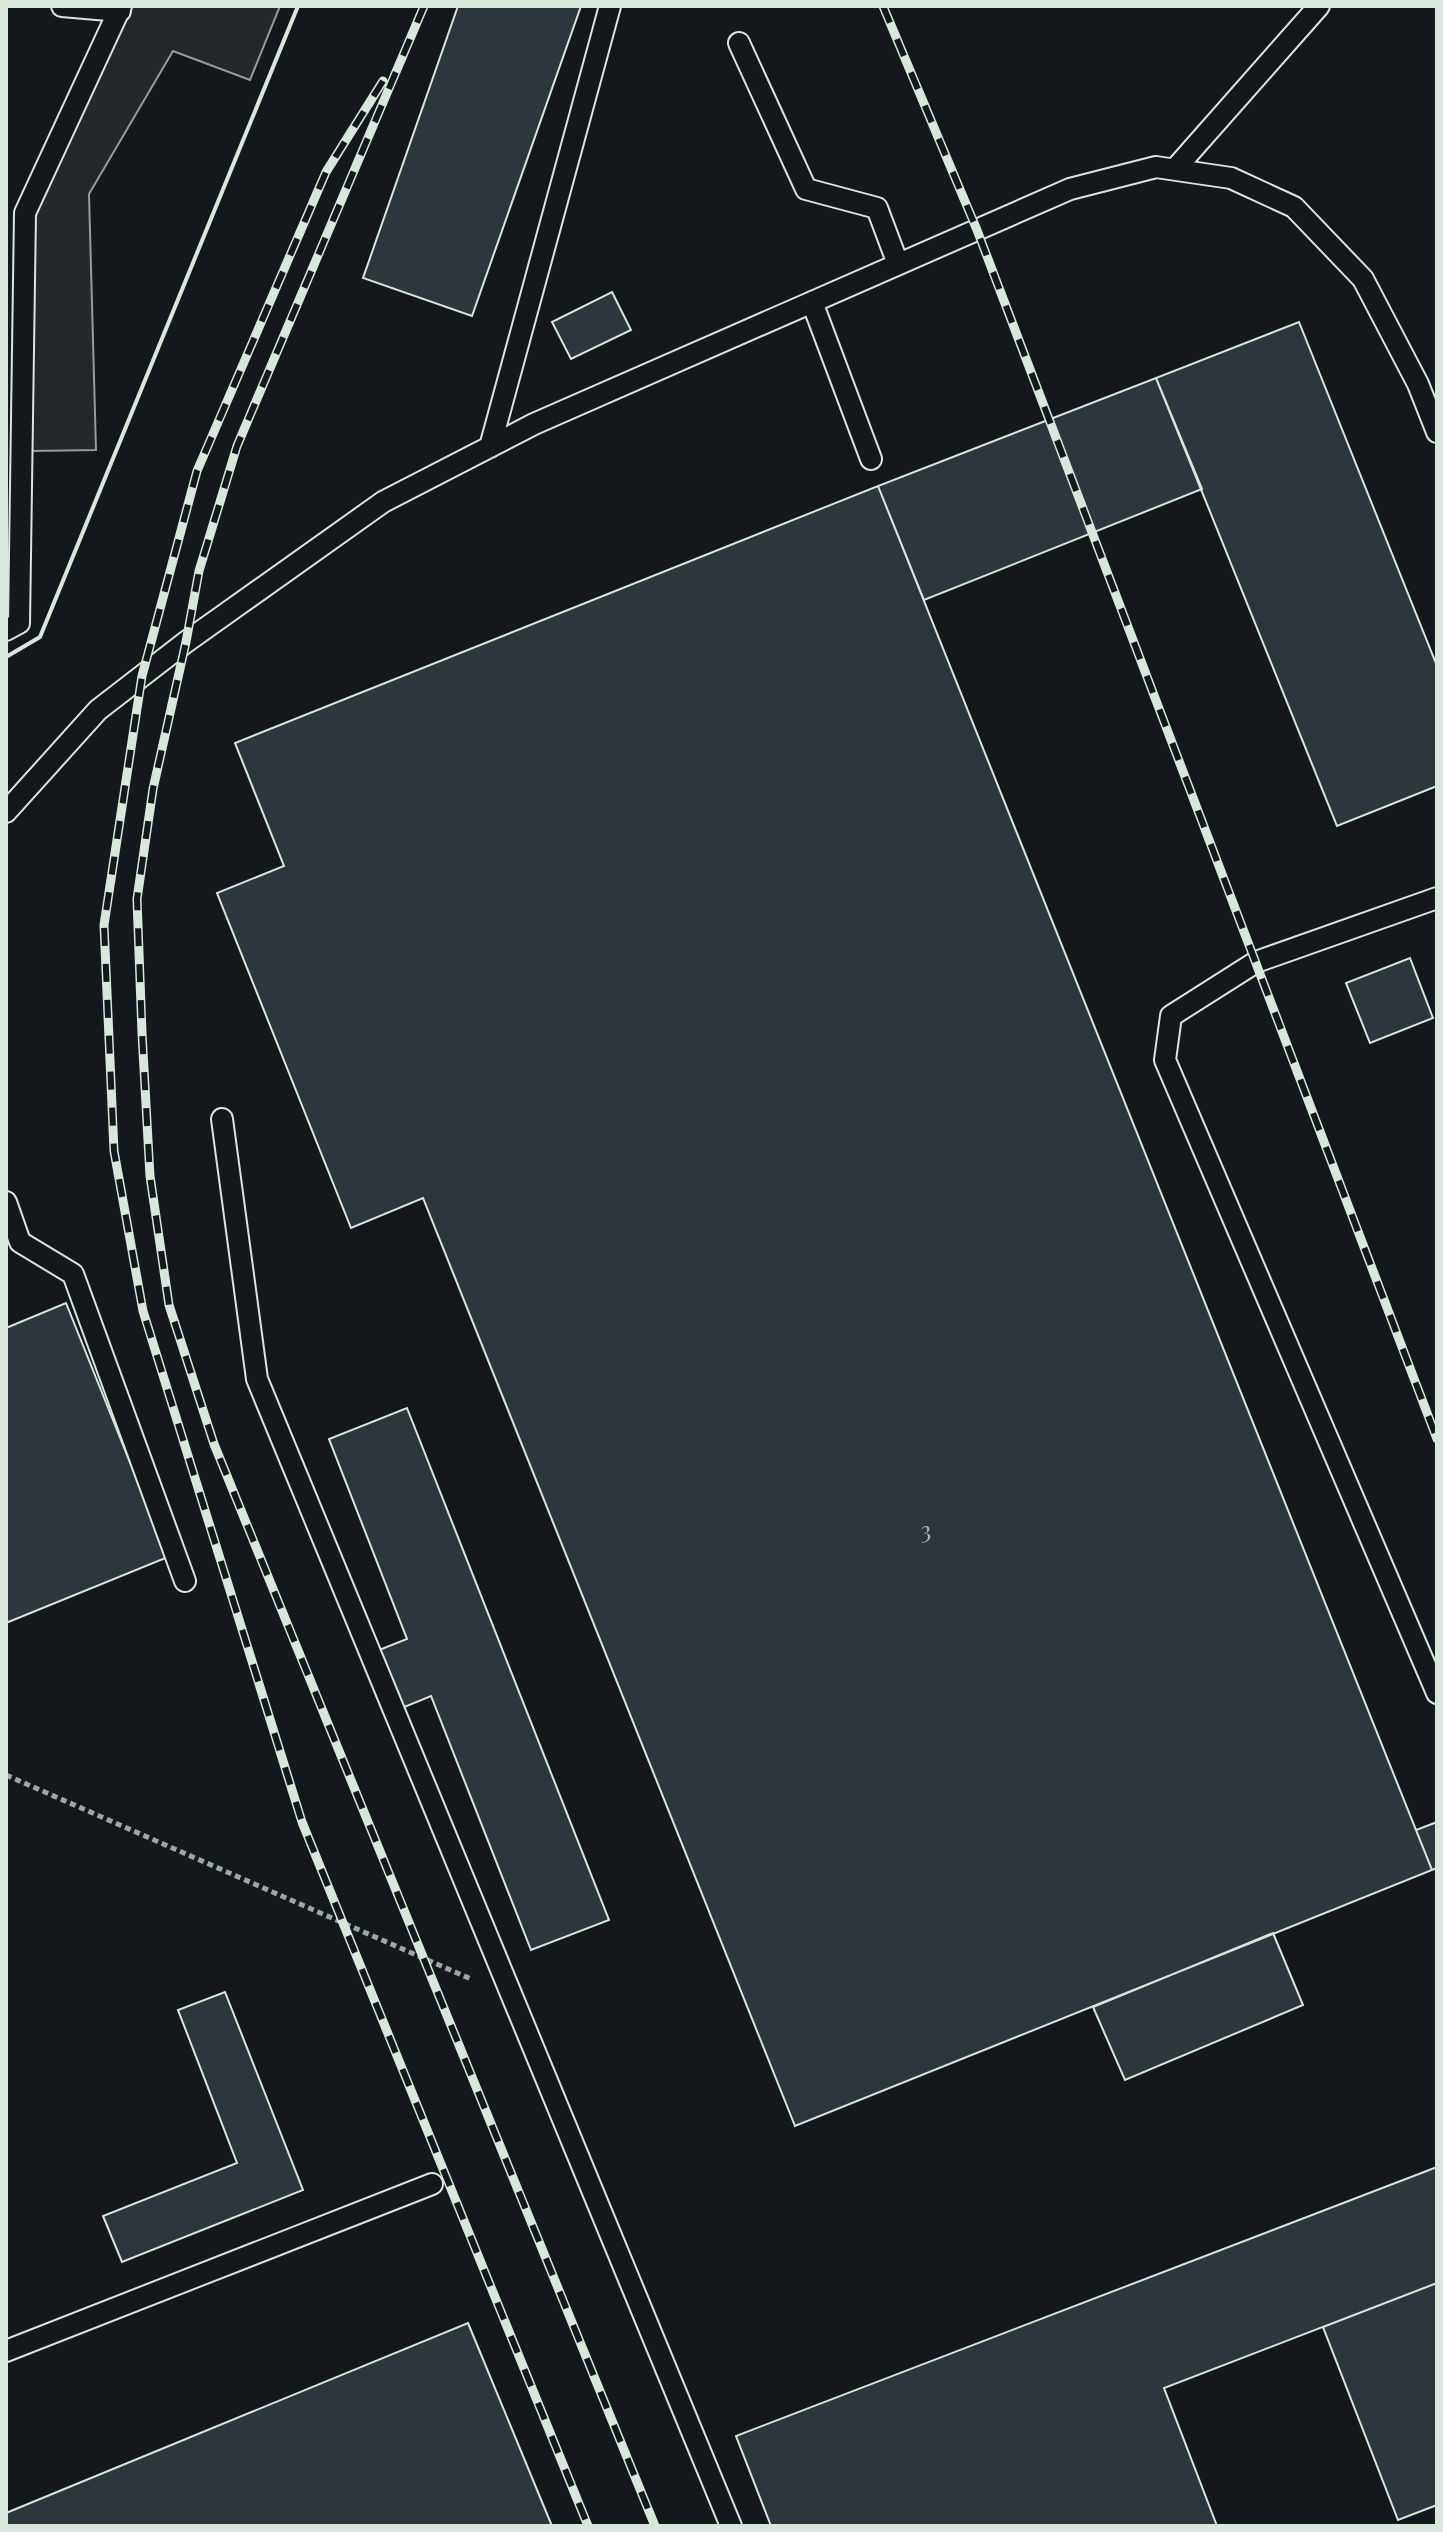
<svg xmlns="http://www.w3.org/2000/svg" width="1443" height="2532" viewBox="0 0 1443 2532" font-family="'Playfair Display',serif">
<rect width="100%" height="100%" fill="#14181c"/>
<path fill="#24282b" stroke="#939e99" stroke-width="2" d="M130 6H280L250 80 173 51 89 194 96 450 32 451 29 207 121 30Z"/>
<path fill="#2c363c" stroke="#d8e6dc" stroke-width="2" d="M458 6H581L472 316 363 278Z
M612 292 631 330 571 359 552 322Z
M1299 322 1437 666V786L1337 826 1156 378Z
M1156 378 1202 489 924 600 878 486Z
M878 486 1432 1870 795 2126 423 1198 351 1228 217 893 284 866 235 743Z
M1410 958 1433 1018 1370 1043 1346 983Z
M66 1303 168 1557 6 1623V1328Z
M407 1408 609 1920 531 1950 431 1696 402 1708 379 1650 407 1639 329 1439Z
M1437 1822V1868L1432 1870 1416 1830Z
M1273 1933 1303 2005 1125 2080 1093 2007Z
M225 1992 303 2190 122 2262 103 2216 237 2163 178 2010Z
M1437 2167V2283L1164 2388 1217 2526H771L736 2436Z
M1437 2283V2505L1398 2520 1323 2327Z
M468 2323 552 2526H6V2513Z"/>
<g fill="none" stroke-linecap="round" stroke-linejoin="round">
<defs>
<path id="lane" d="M62 6 120 11
M739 43 806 189 877 208 898 264
M1175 169 1319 6
M812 302 871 459
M490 447 610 6
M6 630 19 623 25 213 121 6
M6 812 98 710 186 642 383 502 534 424 1070 189 1156 167 1231 178 1294 207 1363 279 1418 384 1437 432
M1437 898 1256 962 1171 1016 1165 1060 1437 1693
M222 1119 257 1379 731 2526
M6 1202 20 1242 73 1274 185 1581
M6 2351 432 2184"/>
</defs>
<use href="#lane" stroke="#d8e6dc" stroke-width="24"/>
<path stroke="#9da8a2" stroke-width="5" stroke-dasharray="6 4" stroke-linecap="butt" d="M6 1775 471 1979"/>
<use href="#lane" stroke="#14181c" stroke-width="20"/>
<defs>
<path id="rail" d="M424 6 237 446 199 571 186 642 153 789 137 899 142 1033 150 1176 169 1305 214 1444 655 2526
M883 6 977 230 1437 1439
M383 81 326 172 197 471 142 676 104 925 114 1151 143 1311 302 1822 588 2526"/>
</defs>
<use href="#rail" stroke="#d8e6dc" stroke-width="9"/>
<use href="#rail" stroke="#14181c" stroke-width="6" stroke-dasharray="18" stroke-linecap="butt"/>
<path stroke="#d8e6dc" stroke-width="4" d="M6 657 40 637 298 6"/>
</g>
<g text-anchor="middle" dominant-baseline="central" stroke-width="6" stroke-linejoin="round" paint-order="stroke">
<g font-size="24" fill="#adbab4">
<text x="926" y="1529">3</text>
</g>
</g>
<rect width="1443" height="2532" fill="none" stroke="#d8e6dc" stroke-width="16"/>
</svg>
